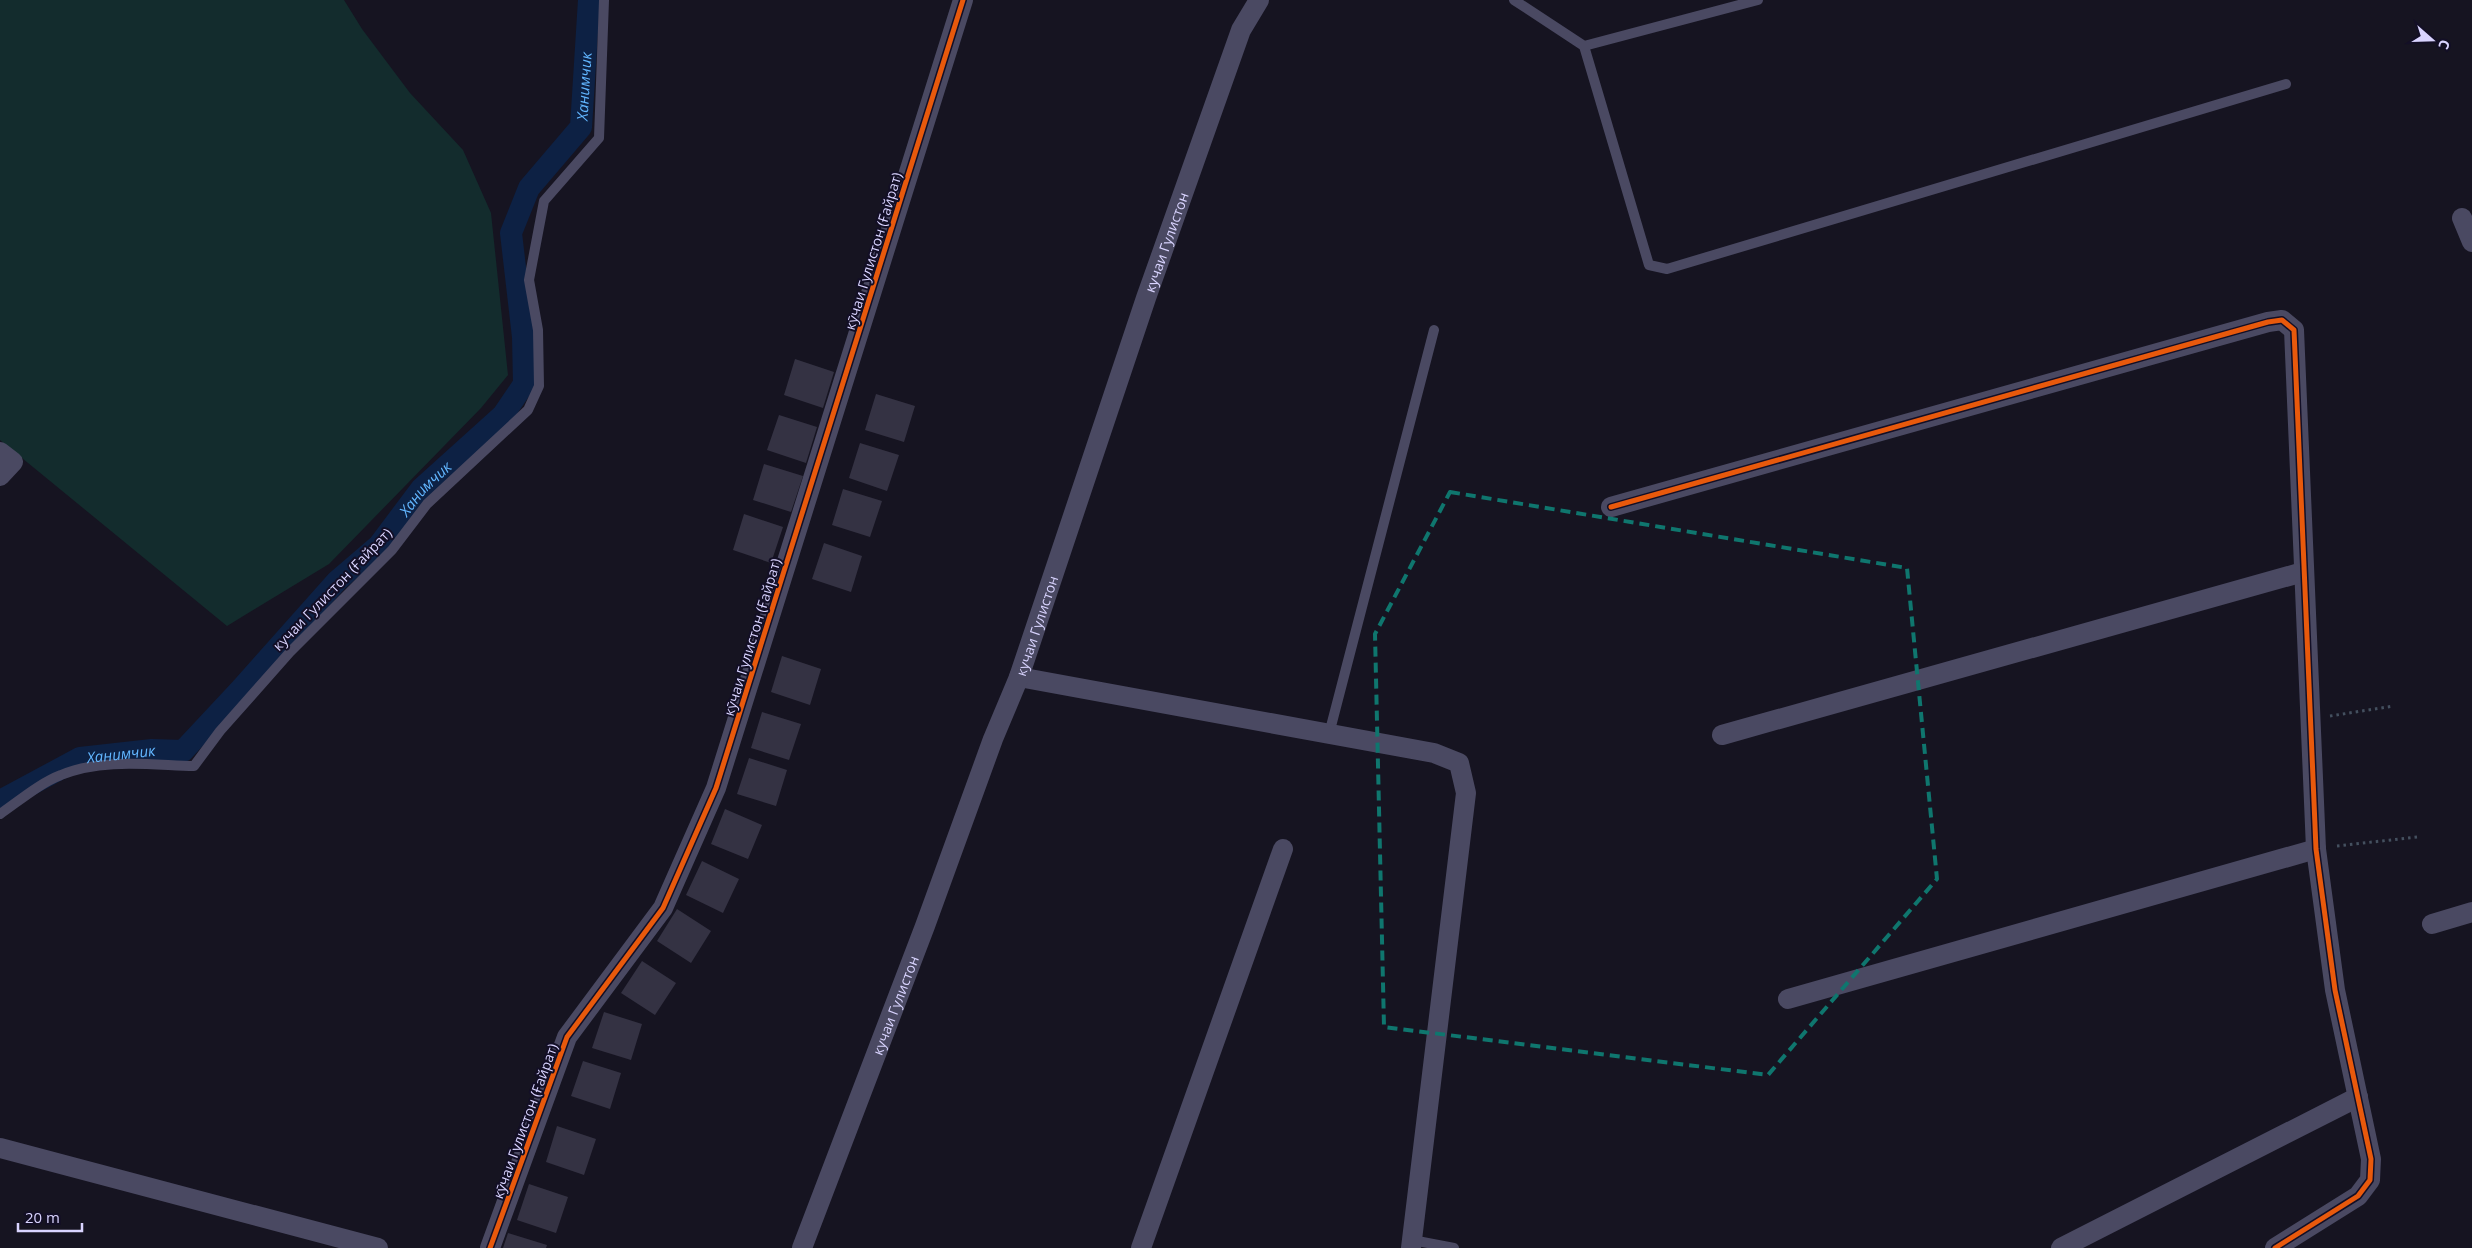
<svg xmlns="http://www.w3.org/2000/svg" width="2472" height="1248" viewBox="0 0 2472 1248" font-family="'Open Sans',sans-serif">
<rect width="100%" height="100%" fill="#161421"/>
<path fill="#132c2d" d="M0 0H344L362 29 410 93 463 150 491 213 508 375 481 408 329 564 227 626 0 440Z"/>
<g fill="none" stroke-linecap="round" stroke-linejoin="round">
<path stroke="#0d2144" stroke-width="22" id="s1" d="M0 801 80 758 152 750 183 751 240 690 337 581 379 545 421 489 503 415 524 384 523 337 511 233 529 188 581 127 589 0"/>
</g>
<path fill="#343243" d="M795 359 834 372 823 408 784 395Z
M876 394 915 406 904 442 865 430Z
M779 415 817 427 806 463 767 450Z
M860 443 899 455 887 491 849 478Z
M764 464 803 476 791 512 753 500Z
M843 489 882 501 870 537 832 525Z
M744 514 783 527 771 563 733 550Z
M824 543 862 556 851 592 812 579Z
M782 656 821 669 810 705 771 692Z
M762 712 801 724 789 760 751 748Z
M749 758 787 770 776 806 737 794Z
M725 809 762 825 748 859 711 844Z
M702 861 739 879 723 913 686 895Z
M677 909 711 931 691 963 657 941Z
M642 961 676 983 655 1015 621 993Z
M604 1012 642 1024 631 1060 592 1048Z
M583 1061 621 1073 610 1109 571 1096Z
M557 1126 596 1139 584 1175 546 1162Z
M529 1184 568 1197 556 1233 517 1220Z
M508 1233 547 1245 546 1248H503Z"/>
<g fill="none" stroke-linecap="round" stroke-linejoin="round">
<path stroke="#44505f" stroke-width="3" stroke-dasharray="2.5 4" stroke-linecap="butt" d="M2330 716 2394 706
M2337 846 2417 837"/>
<path stroke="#4a4962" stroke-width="10" d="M1514 0 1584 46 1758 0
M1584 46 1649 265 1667 269 2286 84
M1329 734 1434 330
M0 814C19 801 40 783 61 775 102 758 151 765 194 766L220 731 290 652 392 550 427 504 528 410 539 386 538 330 529 280 544 201 599 138 604 0
M1412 1240 1454 1248"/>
<g stroke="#4a4962" stroke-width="20">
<path d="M2462 218 2472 242"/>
<path d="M0 452 13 462 0 476"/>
<path d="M1611 507 2268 322 2282 320 2294 330 2316 849 2335 990 2371 1159 2370 1180 2358 1196 2275 1248"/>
<path d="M1019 677 1434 753 1459 763 1466 793 1411 1248"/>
<path d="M1722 735 2303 572"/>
<path d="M2432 924 2472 912"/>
<path d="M1788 999 2316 849"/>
<path d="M0 1148 378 1248"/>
<path d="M490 1248 567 1037 663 908 716 788 963 0"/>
<path id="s2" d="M802 1248 925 926 993 739 1019 677 1146 298 1241 30 1259 0"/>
<path d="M1141 1248 1283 849"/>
<path d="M2061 1248 2358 1097"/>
</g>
<defs>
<path id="cycleway" d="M1611 507 2268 322 2282 320 2294 330 2316 849 2335 990 2371 1159 2370 1180 2358 1196 2275 1248
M490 1248 567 1037 663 908 716 788 963 0"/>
</defs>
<use href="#cycleway" stroke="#130f26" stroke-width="8"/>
<use href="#cycleway" stroke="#e8590c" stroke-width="5"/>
</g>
<path fill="none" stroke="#0f766e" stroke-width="4" stroke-dasharray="10 6" stroke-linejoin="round" d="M1450 492 1907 568 1937 879 1768 1075 1384 1027 1375 634Z"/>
<g text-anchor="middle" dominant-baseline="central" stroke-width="4" stroke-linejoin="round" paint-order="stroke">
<g font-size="14" fill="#d9d4ff" stroke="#130f26">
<text stroke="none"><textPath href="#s2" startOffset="1070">кучаи Гулистон</textPath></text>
<text transform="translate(873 251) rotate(-73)">кӯчаи Гулистон (Ғайрат)</text>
<text transform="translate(332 589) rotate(-46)">кучаи Гулистон (Ғайрат)</text>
<text stroke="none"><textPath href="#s2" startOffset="665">кучаи Гулистон</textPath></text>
<text transform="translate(752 637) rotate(-73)">кӯчаи Гулистон (Ғайрат)</text>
<text stroke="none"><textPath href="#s2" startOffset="260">кучаи Гулистон</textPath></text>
<text transform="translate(525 1121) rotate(-70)">кӯчаи Гулистон (Ғайрат)</text>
</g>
<g font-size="15" font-style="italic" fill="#62b6ff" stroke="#130f26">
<text stroke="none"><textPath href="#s1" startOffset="1018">Ханимчик</textPath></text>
<text stroke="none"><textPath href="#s1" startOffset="552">Ханимчик</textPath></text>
<text stroke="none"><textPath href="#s1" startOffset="132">Ханимчик</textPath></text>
</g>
</g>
<g transform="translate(2432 40) rotate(110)" stroke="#130f26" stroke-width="4" paint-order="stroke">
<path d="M0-4L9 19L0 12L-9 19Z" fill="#d9d4ff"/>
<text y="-8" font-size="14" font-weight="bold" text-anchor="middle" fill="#d9d4ff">С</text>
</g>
<path d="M18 1223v8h64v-8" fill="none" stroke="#d9d4ff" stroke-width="2.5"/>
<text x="25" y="1223" font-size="15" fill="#d9d4ff" stroke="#130f26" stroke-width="4" paint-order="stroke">20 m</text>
</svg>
